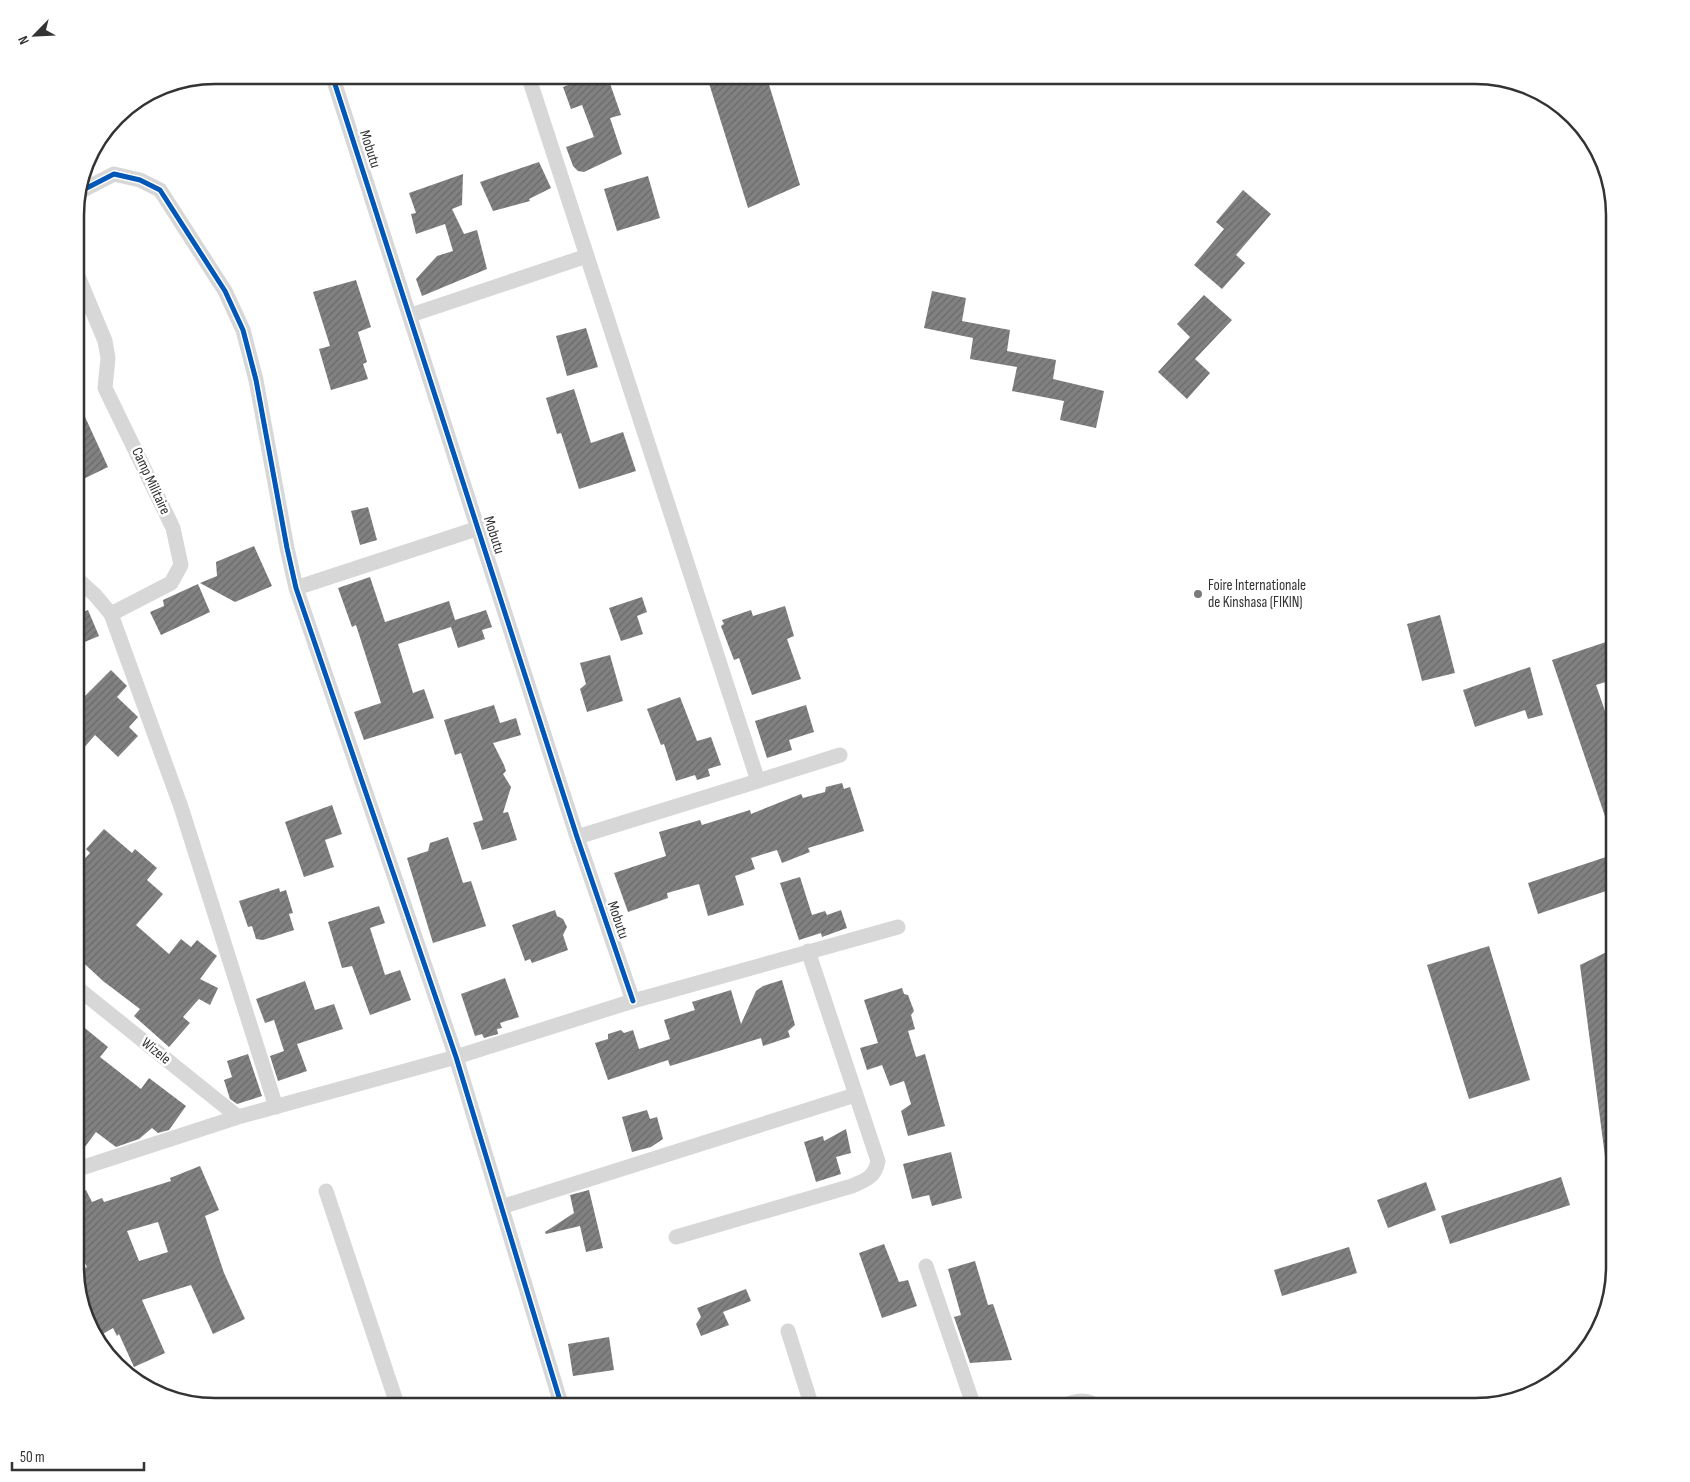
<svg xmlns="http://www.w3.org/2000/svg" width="1690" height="1482" viewBox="0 0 1690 1482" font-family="'Sofia Sans Condensed',sans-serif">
<defs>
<pattern id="building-hatch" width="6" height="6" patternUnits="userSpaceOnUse" patternTransform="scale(1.25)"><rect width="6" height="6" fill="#818181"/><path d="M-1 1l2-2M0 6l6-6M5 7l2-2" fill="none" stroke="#6a6a6a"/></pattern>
</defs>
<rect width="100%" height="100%" fill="#fff"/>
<path fill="url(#building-hatch)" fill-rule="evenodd" d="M568 75H607L621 115 610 118 622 154 584 172 578 171 573 166 566 147 594 137 582 105 571 109 563 87 571 84Z
M716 75H766L800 185 748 208 707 77Z
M539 162 551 188 529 199 530 201 493 211 480 182Z
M463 174 462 205 452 209 464 234 477 230 487 269 422 296 416 279 437 256 453 251 445 224 416 234 411 214 416 213 409 193Z
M648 176 660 218 617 231 604 189Z
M1243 190 1271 214 1236 255 1245 263 1222 289 1194 265 1224 229 1216 222Z
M356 280 371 327 358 332 367 362 363 364 368 379 331 390 319 349 330 346 313 292Z
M932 291 966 298 962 321 1010 330 1007 351 1056 360 1053 379 1104 391 1096 428 1060 420 1064 401 1012 391 1017 367 970 359 973 338 924 328Z
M1204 295 1232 320 1195 359 1210 373 1187 399 1158 372 1190 337 1177 324Z
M586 328 598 367 567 376 556 336Z
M574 389 591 443 623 432 636 471 579 489 561 433 557 434 546 398Z
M75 395 108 467 75 483Z
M368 507 377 540 360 545 351 511Z
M254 546 272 586 235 602 200 583 217 576 216 562Z
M370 577 385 622 449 601 455 620 486 610 492 627 482 630 485 639 458 648 451 627 398 644 413 693 424 689 434 718 364 740 354 712 381 703 356 625 352 627 338 588Z
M198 584 210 612 161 635 150 612 164 606 163 600Z
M642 597 647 612 637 616 643 634 621 641 609 608Z
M785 606 794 636 787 639 801 679 752 695 739 658 734 660 721 626 724 624 722 620 751 610 753 616Z
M88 610 99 636 75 646V616Z
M1440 615 1455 673 1422 681 1407 624Z
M1615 639V679L1596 685 1615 740V836L1612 837 1552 660Z
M610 655 623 701 587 712 580 689 586 684 580 663Z
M1530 667 1543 715 1528 719 1525 710 1475 727 1463 690Z
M111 670 127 686 117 697 138 717 129 727 138 736 118 757 95 735 75 758V706Z
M680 697 697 741 711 737 721 765 708 769 710 776 697 780 695 775 676 781 664 744 661 745 647 709Z
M494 705 500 723 516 718 521 735 493 743 504 765 506 771 503 774 511 787 503 813 508 812 517 840 482 850 473 823 483 820 461 753 455 755 444 720Z
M806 705 814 732 789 740 792 750 767 758 755 721Z
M842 783 844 789 850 787 864 831 808 848 810 852 782 863 777 850 751 858 755 869 735 876 744 905 708 916 699 884 667 893 668 898 628 912 614 873 666 856 659 832 700 820 702 825 750 810 751 814 801 794 803 798 825 792 826 787Z
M332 805 342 834 325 840 334 867 304 877 285 822Z
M104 829 132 853 135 849 157 868 147 880 163 894 136 925 169 954 181 939 191 947 197 940 217 956 200 979 218 988 210 1005 199 999 183 1017 190 1023 169 1047 134 1016 140 1009 103 981 75 955V869L90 853 86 849Z
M448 837 463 883 471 881 486 926 433 943 407 858 428 851 430 843Z
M1615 854V888L1538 914 1528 883Z
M800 877 812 915 825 911 827 915 841 910 847 928 822 937 821 933 799 940 780 883Z
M279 888 280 892 286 890 293 913 289 914 294 930 263 940 256 939 252 926 248 927 239 901Z
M379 906 385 923 370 928 385 975 400 970 411 1000 370 1015 352 966 342 968 328 922Z
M555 910 557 916 563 919 567 927 563 935 568 950 532 963 530 959 525 961 512 925Z
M1489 946 1530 1080 1469 1099 1427 965Z
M1615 948V1163L1606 1164 1580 965Z
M505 978 519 1017 500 1023 502 1028 497 1029 498 1034 484 1038 482 1034 475 1036 461 994Z
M782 980 795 1025 788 1031 790 1037 763 1046 761 1038 670 1066 668 1060 608 1080 595 1043 608 1039V1034L621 1030 624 1033 633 1030 639 1049 670 1039 664 1020 695 1010 692 1002 731 990 741 1024 756 991 763 986Z
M305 981 315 1010 334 1004 343 1029 297 1044 307 1071 278 1081 270 1056 284 1051 274 1020 265 1023 256 999Z
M902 988 904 994 908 995 914 1011 911 1015 915 1029 908 1031 916 1057 925 1054 945 1126 908 1136 901 1111 911 1104 904 1081 890 1086 882 1065 867 1070 860 1048 878 1043 864 1000Z
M75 1020 108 1047 100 1057 141 1089 149 1078 186 1106 169 1130 158 1133 152 1128 139 1139 116 1147 96 1132 75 1160Z
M248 1054 262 1096 237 1104 230 1099 224 1080 232 1077 227 1061Z
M647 1110 650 1119 657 1117 663 1139 651 1147 632 1152 622 1117Z
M846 1129 851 1153 836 1157 841 1174 816 1182 804 1142 823 1136 824 1141Z
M951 1152 962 1198 932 1206 929 1195 912 1199 903 1164Z
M200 1166 219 1210 205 1216 224 1273 245 1319 213 1334 191 1285 142 1300 165 1353 134 1367 119 1334 117 1336 113 1328 96 1338 89 1329 87 1319 91 1317 75 1276V1272L87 1267 75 1242V1196L86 1190 92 1202 102 1198 104 1202 171 1181 170 1178ZM158 1222 168 1252 139 1261 127 1231Z
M1561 1177 1570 1205 1450 1244 1441 1216Z
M1426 1182 1436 1210 1388 1228 1377 1200Z
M589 1190 603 1248 586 1252 580 1226 546 1234 545 1232 574 1213 570 1195Z
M884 1244 899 1282 908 1280 917 1306 882 1318 859 1253Z
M1349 1247 1357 1273 1282 1296 1274 1270Z
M975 1261 988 1305 993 1304 1012 1360 970 1363 954 1317 961 1315 948 1269Z
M746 1289 751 1301 723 1312 729 1325 701 1336 696 1324 701 1317 697 1308Z
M609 1337 614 1370 573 1376 568 1344Z"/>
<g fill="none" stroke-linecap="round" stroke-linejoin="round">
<path stroke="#d7d7d7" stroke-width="15" d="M332 75 577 837 633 1001
M528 75 758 781 577 837
M79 192 114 174 140 180 160 190 225 291 243 330 256 380 287 548 296 588 456 1057 562 1407
M411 315 587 256
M75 577 95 595 111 614 171 583 181 565 173 528 105 388 108 358 105 341 75 269
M296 588 479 528
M111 614 181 807 276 1107
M758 781 840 755
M75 986 238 1117
M75 1170 238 1117 456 1057 633 1001 898 927
M326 1191 398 1407
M501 1207 855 1095
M676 1237 852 1186C866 1180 875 1177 878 1161L808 951
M926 1266 974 1407
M788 1331 812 1407
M1059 1407C1073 1403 1085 1396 1097 1407"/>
<defs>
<path id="cycleway" d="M332 75 577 837 633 1001
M79 192 114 174 140 180 160 190 225 291 243 330 256 380 287 548 296 588 456 1057 562 1407"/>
</defs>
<use href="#cycleway" stroke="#fff" stroke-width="8"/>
<use href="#cycleway" stroke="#0057b8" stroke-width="5"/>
</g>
<circle fill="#7a7a7a" stroke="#fff" stroke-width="2" cx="1198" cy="594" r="5"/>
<g text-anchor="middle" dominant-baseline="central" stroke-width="5" stroke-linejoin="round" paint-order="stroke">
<g font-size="15" fill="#333" stroke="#fff">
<text transform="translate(370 149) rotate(72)">Mobutu</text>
<text transform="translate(151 481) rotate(65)">Camp Militaire</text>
<text transform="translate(494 535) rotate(72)">Mobutu</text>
<text transform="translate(618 920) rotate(71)">Mobutu</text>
<text transform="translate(156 1051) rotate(39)">Wizele</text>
</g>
<g font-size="15" fill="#333" stroke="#fff" text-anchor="start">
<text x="1208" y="585">Foire Internationale<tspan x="1208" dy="17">de Kinshasa (FIKIN)</tspan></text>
</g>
</g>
<path d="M0 0H1690V1482H0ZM215 84H1475A131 131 0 0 1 1606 215V1267A131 131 0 0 1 1475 1398H215A131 131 0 0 1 84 1267V215A131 131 0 0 1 215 84Z" fill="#fff" fill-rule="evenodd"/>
<path fill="none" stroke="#333" stroke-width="2.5" d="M215 84H1475A131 131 0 0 1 1606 215V1267A131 131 0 0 1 1475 1398H215A131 131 0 0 1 84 1267V215A131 131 0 0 1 215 84Z"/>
<g transform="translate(35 35) rotate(246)" stroke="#ffffff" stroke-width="4" paint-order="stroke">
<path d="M0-4L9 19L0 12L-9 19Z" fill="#333333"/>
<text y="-8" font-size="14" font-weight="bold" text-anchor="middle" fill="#333333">N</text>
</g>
<path d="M12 1462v8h132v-8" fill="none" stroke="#333333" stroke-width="2.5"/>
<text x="20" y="1462" font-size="15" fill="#333333" stroke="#ffffff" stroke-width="4" paint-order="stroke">50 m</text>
</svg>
